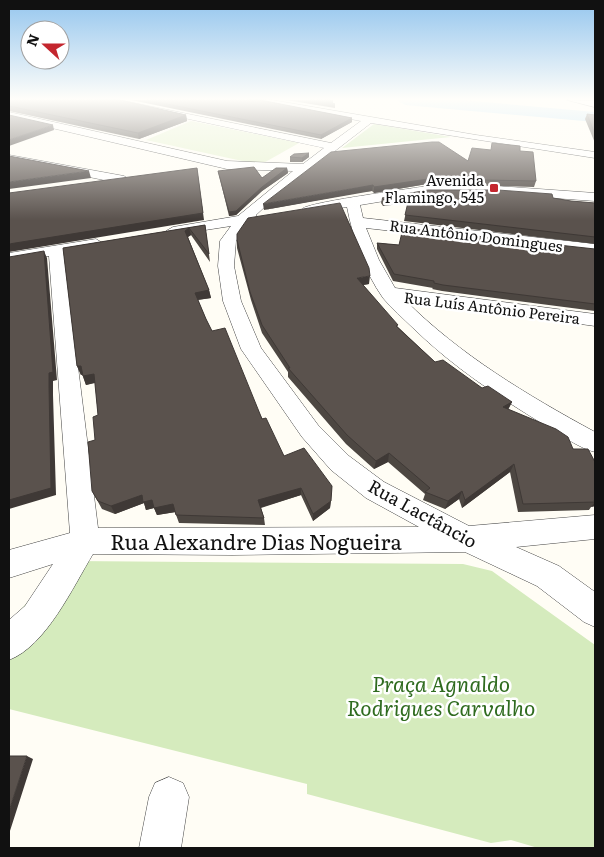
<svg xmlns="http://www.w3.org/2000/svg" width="604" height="857" viewBox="0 0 604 857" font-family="Literata,serif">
<rect width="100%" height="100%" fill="#fffdf5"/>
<path fill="#d5ebbd" d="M374 124 451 137 342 148Z
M73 561 463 564 492 571 595 645V848H538L511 840 491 843 307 794V784L9 709V622L38 591Z"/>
<path fill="#e6f2cf" d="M191 121 299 143 260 165 146 140Z"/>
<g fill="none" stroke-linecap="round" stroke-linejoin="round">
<path fill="#b9e0f7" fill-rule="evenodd" d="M397 100H462L595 112V122L405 105Z"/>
<defs>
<path id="minor" d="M100 100H119L331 143 361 121 250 100H272L476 135 595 152V158L371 123 273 199 256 215 258 218 256 221 247 223 236 241 234 266 241 301 261 348 318 425 349 456 384 482 469 526 595 515V539L516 547 559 566 595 592V627L584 622 537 586 465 552 232 555 93 554C73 587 46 646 9 660V620L25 606 53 564 9 578V550L70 533 49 256 9 263V253L96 239 104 244 101 247 64 254 98 528 419 527 366 498 331 470 302 437 241 349 223 301 218 266 220 241 231 226 173 235 166 231 173 227 238 216 293 171 227 169 9 118V112L227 161 303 164 324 148Z
M567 100 595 101V107Z
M9 155 124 176 130 180 124 184 9 161Z
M427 186H496L595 193V201L496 194H427L360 205 363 218 595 244V254L366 228 379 260 395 288 595 314V326L405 300C460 355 527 395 595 432V452C579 448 563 436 548 427 500 398 453 367 413 328 403 318 392 309 383 298 364 271 353 238 347 207L309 213 302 209C308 202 410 189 427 186Z
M169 777 183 783 189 797 181 848H139L149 797 155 783Z"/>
</defs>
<use href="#minor" stroke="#444" stroke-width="1"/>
<use href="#minor" fill="#fff" fill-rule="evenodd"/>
</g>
<path fill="#4d4742" d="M9 100 186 115 187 121 139 139 9 111Z
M131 100H260L352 118V122L321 139Z
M286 100H333V103L331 104H335V108Z
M587 114 595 115V143L585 119Z
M490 150 520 151 536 181 534 187 427 184 374 193 372 191 362 192 264 210 468 161Z
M309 153V157L302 162H290V157Z
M287 168 288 173 262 191 236 215 229 216 218 171 262 178Z
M382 198H553L571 201 595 203V244L404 221 408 203 383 206 381 203Z
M205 225 210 262 191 235 188 237 209 290 211 298 198 300 206 319 212 331 284 456 332 486 330 508 313 521 301 495 261 508 264 518 265 525 179 523 175 512 157 515 154 508 146 510 144 503 115 514 102 509 92 491 95 440 98 415 95 383 86 385 82 374 81 375 77 366 63 248Z
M237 240 369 284 363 285 398 327 435 362 482 388 512 402 508 409 595 462V506L591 507 589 510 518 512 510 472 462 508 459 499 445 509 423 500 425 494 388 462 374 469 346 444 288 377V372L262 333 251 300 237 248Z
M377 243 399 245 595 249V311L442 291 432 289 433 288 393 281 377 249Z"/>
<path fill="#3f3936" d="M330 100H333V103L331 104 325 103Z
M186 115 187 121 139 139 138 133Z
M352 118V122L321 139V135Z
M53 125 54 130 9 146V140Z
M309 153V157L302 162V158Z
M197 168 204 220 9 252V244Z
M287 168 288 173 262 191 236 215 229 216V212Z
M89 171 91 178 9 189V182Z
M428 179 427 184 374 193V187Z
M373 185 372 191 264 210 263 204Z
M409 198 408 203 383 206 384 200Z
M189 228 191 235 186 238 185 231Z
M44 251 47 258 57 380 53 381V395L56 495 9 509V500Z
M370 276 369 284 356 286 357 278Z
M209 290 211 298 196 300 195 293Z
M77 366H81L85 374 81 375Z
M94 374 97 382 86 385 83 376Z
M512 402 508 410 503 407Z
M389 453 388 462 374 469 376 461Z
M514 464 510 472 462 508 465 500Z
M301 488V495L259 508 258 500Z
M462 491 459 499 445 509 448 501Z
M142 495 152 500 173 504 176 512 157 515 154 508 146 510 144 503 115 514 111 506Z
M331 501 330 508 313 521V514Z
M595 502V506L591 507Z
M27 756 33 759 9 834V811Z"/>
<path fill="#5a524d" stroke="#3f3936" d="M9 100H120L186 115 138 133 9 106Z
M147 100H260L352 118 321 135Z
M310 100H330L325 103 335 104Z
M587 114 595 115V134Z
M9 115 53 125 9 140Z
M432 142H439L468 161 472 148 491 150 492 143 520 146V151L533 152 536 181 428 179 374 187 373 185 362 187 263 204 331 152Z
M309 153 302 158 290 157 294 154Z
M9 156 89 171 9 182Z
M254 167 262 178 276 168H287L262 187 236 211 229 212 218 171Z
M197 168 203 213 9 244V193Z
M428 190H498L552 194 553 198 571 201 595 203V237L405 215 409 198 384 200 382 198Z
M340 203 369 268 370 276 357 278 398 325 396 326 435 362 443 360 482 388 488 386 512 402 503 407 556 429 568 437 573 449H588L595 462V499L594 500 595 502 523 504 514 464 465 500 462 491 448 501 425 492 430 488 389 453 376 461 347 435 288 368H290L262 325 250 292 237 240V234L248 218Z
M205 225 209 254 189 228 185 231 209 290 195 293 206 319 212 331 225 328 262 419 266 418 284 456 304 448 332 486 331 501 313 514 301 488 258 500 264 518 176 515 173 504 154 508 152 500 143 502 142 495 111 506 98 501 92 491 88 442 95 440 93 417 98 415 94 374 83 376 81 366H77L63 248Z
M403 228 595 249V304L443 285 434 283V281L394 274 377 243 399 245Z
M44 251 53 372 49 373V387L51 488 9 500V257Z
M9 756H27L9 811Z"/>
<linearGradient id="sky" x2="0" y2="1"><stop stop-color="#95c6ee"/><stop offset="0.45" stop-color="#fffefa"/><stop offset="1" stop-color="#fffefa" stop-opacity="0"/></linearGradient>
<rect width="604" height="220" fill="url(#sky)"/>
<rect fill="#c4262e" stroke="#fff" stroke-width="2" x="489" y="183" width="10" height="10" rx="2.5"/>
<g text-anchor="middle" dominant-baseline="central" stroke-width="5" stroke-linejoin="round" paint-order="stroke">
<g font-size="15" fill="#111" stroke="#fff" text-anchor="end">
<text x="484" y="179">Avenida<tspan x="484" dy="17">Flamingo, 545</tspan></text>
</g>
<g font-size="15" fill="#111" stroke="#fff">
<text transform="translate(476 235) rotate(7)">Rua Antônio Domingues</text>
<text transform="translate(492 307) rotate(7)">Rua Luís Antônio Pereira</text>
</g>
<g font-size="18" fill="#111" stroke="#fff">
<text transform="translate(423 513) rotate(29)">Rua Lactâncio</text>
</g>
<g font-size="21" fill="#111" stroke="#fff">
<text x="256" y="540">Rua Alexandre Dias Nogueira</text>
</g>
<g font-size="21" font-style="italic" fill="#2f6b1f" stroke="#fff">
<text x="441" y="682">Praça Agnaldo<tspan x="441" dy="24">Rodrigues Carvalho</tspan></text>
</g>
</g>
<rect width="604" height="857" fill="none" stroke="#111111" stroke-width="20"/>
<g transform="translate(45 45) rotate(291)"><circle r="24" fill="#ffffff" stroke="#a0a0a0"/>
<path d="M0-4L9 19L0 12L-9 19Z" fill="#c4262e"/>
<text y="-8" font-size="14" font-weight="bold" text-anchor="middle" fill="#111111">N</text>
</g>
</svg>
